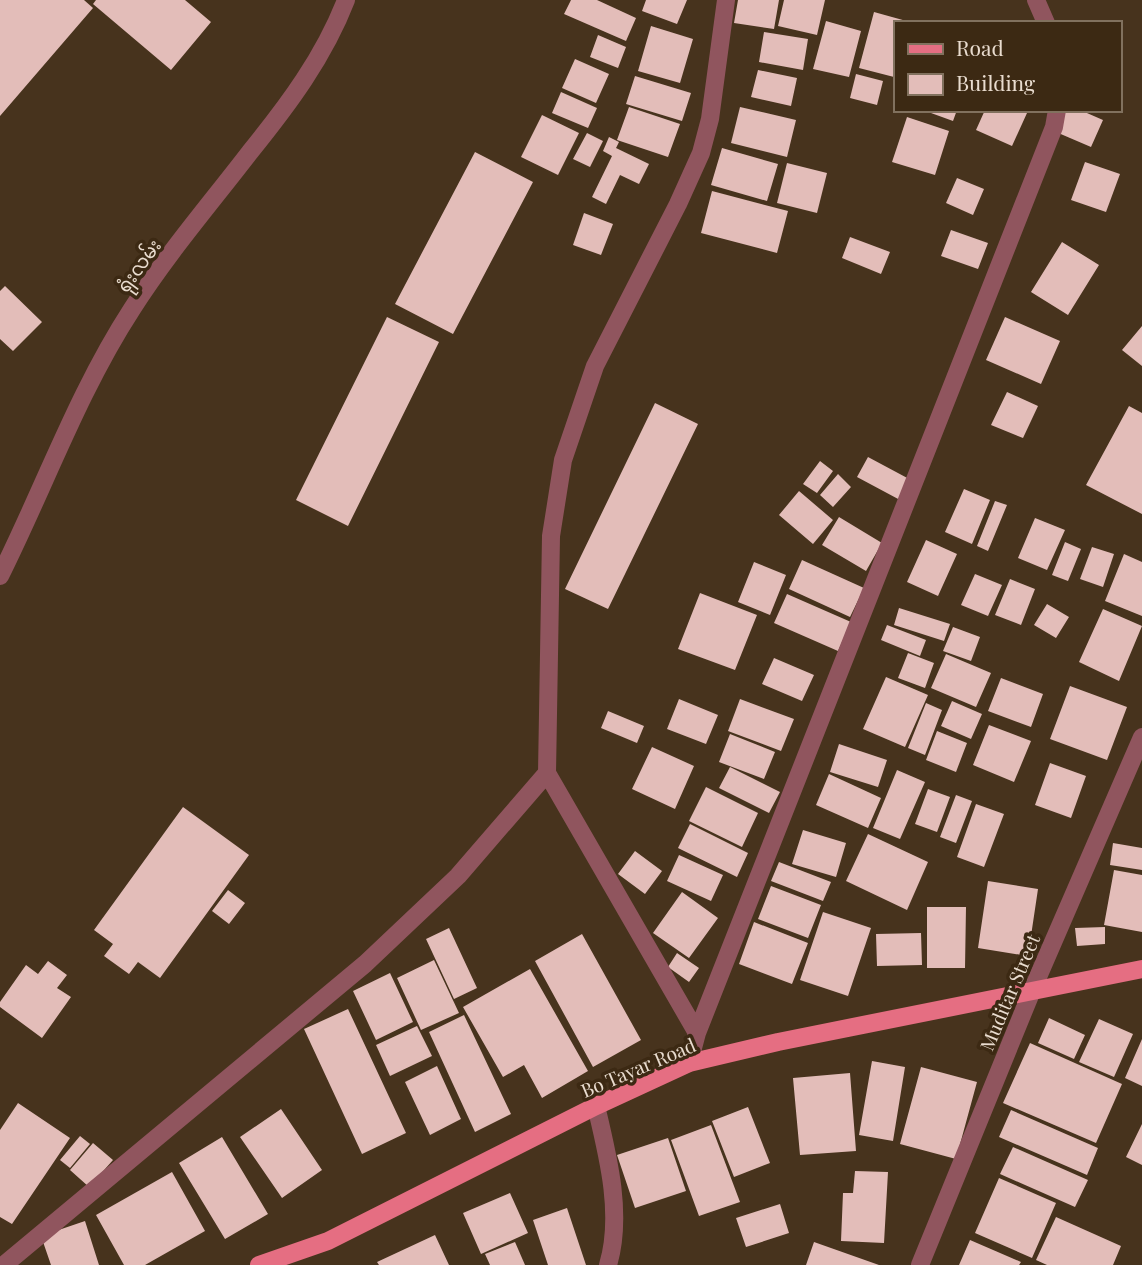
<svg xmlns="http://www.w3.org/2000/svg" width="1142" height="1265" viewBox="0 0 1142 1265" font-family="'Playfair Display','Noto Sans Myanmar',serif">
<rect width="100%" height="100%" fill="#47331d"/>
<path fill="#e3bdb9" d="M0 0H84L93 8 0 116Z
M96 0H185L211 22 171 70 93 4Z
M571 0H597L636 18 626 41 564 14Z
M646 0H687L677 24 642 11Z
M738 0H779L774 29 734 23Z
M784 0H825L817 35 778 26Z
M874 12 910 22 895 23 894 77 859 68Z
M826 21 861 31 849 77 813 69Z
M651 26 693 39 680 83 638 71Z
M764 32 808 39 803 70 759 62Z
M598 35 626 47 618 68 590 57Z
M575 59 609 74 596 103 562 88Z
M758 70 797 78 791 106 751 97Z
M856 74 883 81 877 105 850 98Z
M635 76 691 93 682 121 626 104Z
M561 92 597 108 588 128 552 113Z
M629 107 680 124 668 157 617 140Z
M740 107 796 120 787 157 731 143Z
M932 110H957L953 121 931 113Z
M985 110H1019L1027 113 1012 146 976 130Z
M1066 110H1080L1103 120 1091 147 1056 132Z
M542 115 579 133 558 175 521 157Z
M907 117 949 131 935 175 892 162Z
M587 133 603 141 590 167 573 159Z
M609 137 619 142 616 148 649 164 639 184 620 175 606 204 592 197 612 156 603 151Z
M722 148 778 164 767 201 711 185Z
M475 152 533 182 453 334 395 304Z
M1085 162 1120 174 1106 212 1071 200Z
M787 163 827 173 817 213 777 203Z
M957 178 984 189 973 215 946 203Z
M712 191 788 211 777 253 701 233Z
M584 213 613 224 601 255 573 245Z
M951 230 988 243 978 269 941 256Z
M850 237 890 252 881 274 842 258Z
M1062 242 1099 265 1068 315 1031 292Z
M5 286 42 322 13 351 0 339V291Z
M387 317 439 342 348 526 296 500Z
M1005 317 1060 341 1041 384 986 360Z
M1142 326V366L1122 350Z
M1007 392 1038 406 1023 438 991 425Z
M655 403 698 424 608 609 565 589Z
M1129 406 1142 413V514L1086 485Z
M868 457 911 480 900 500 857 477Z
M820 461 833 471 817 493 803 484Z
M838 474 851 487 833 507 820 495Z
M964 489 990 500 972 544 945 532Z
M799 491 833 520 813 544 779 515Z
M995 501 1007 505 988 551 977 546Z
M839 517 882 543 866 571 822 545Z
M1035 518 1065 530 1047 570 1018 558Z
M926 540 957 554 938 596 907 582Z
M1065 542 1081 549 1068 581 1052 575Z
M1092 547 1114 554 1103 587 1080 579Z
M1124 554 1142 562V616L1105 601Z
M802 560 864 588 850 617 789 589Z
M754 562 786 575 770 615 738 602Z
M975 574 1002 585 988 616 961 605Z
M1010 579 1035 589 1021 625 995 615Z
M700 593 757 615 735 670 678 649Z
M787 594 851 622 838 651 774 623Z
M1047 604 1069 617 1056 638 1034 625Z
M899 608 950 624 944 641 894 625Z
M1103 609 1142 626 1119 681 1079 662Z
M887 625 926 640 920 656 881 640Z
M953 627 980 637 971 661 943 651Z
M908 653 934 663 925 688 898 678Z
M946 654 991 673 976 707 931 688Z
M774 658 814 675 802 701 762 684Z
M886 677 928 695 905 747 863 729Z
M1001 678 1043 694 1031 727 988 711Z
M1070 686 1127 707 1107 760 1050 739Z
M679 699 718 715 706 744 667 729Z
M740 699 794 719 781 751 728 731Z
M952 701 982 714 971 739 941 726Z
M926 703 942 710 925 755 908 748Z
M608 711 644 726 637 743 601 728Z
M989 725 1031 741 1014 782 973 765Z
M937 731 967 743 956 772 926 760Z
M730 734 775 752 764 779 719 762Z
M839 744 887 760 878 787 830 772Z
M652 747 694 766 675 809 632 789Z
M1050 763 1086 776 1071 818 1035 805Z
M730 767 780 792 769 813 719 788Z
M897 770 925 782 900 839 873 828Z
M829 774 881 798 868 828 816 805Z
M706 787 758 813 742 847 689 821Z
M928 789 950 797 937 832 915 824Z
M956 795 972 801 956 843 940 837Z
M976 804 1004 814 984 867 957 857Z
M183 807 249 855 160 978 138 962 129 974 104 956 113 944 94 930Z
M690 824 748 853 737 877 678 848Z
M803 830 846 843 836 877 792 864Z
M868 834 928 862 907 910 846 881Z
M1113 843 1142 848V870L1110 865Z
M635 851 662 871 645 894 618 874Z
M679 855 723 875 711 901 667 881Z
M779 862 831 882 823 901 771 881Z
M1114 870 1142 875V932L1104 925Z
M988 881 1038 889 1028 956 978 948Z
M771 886 821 905 808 938 758 919Z
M228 890 245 903 229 924 212 911Z
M682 892 718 918 689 958 653 933Z
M927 907H966L965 968H927Z
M823 912 871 928 848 996 800 980Z
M754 922 808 943 792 984 739 964Z
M1105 927V944L1077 946 1075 928Z
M449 928 477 988 454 999 426 939Z
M921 933 922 965 877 966 876 934Z
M582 934 641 1040 593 1067 535 961Z
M677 953 699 968 689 982 668 967Z
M434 960 459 1013 421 1030 397 978Z
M48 961 67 975 57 988 71 997 42 1038 0 1007V1002L26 965 38 974Z
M530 969 588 1071 542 1098 524 1065 503 1077 463 1007Z
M390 973 413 1022 376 1040 353 991Z
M348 1009 406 1133 362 1154 304 1029Z
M464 1015 511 1114 475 1132 429 1032Z
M1049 1018 1085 1035 1074 1059 1038 1043Z
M1099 1019 1133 1034 1114 1077 1079 1062Z
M417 1026 432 1056 390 1076 376 1045Z
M1142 1039V1086L1125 1078Z
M1030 1043 1122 1084 1096 1143 1003 1103Z
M872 1061 905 1067 893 1141 859 1135Z
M437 1066 461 1119 430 1135 405 1082Z
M921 1067 977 1082 956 1159 900 1144Z
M850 1073 856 1151 800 1155 793 1078Z
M18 1103 70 1138 12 1224 0 1217V1130Z
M748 1107 770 1163 734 1177 712 1121Z
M281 1109 322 1170 282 1198 240 1137Z
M1011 1110 1098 1148 1087 1175 999 1137Z
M1142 1124V1165L1126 1157Z
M711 1125 740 1202 699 1216 671 1140Z
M80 1136 90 1144 70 1168 60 1160Z
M222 1137 268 1214 225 1239 179 1163Z
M668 1138 686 1191 635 1208 617 1155Z
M93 1143 113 1160 89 1187 70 1170Z
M1013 1147 1088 1180 1075 1207 1000 1174Z
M855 1171 888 1172 884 1243 841 1241 843 1193H853Z
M172 1172 205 1231 145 1265H124L96 1215Z
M999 1178 1056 1203 1032 1258 975 1233Z
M510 1193 528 1233 481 1254 463 1213Z
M780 1204 789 1233 746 1247 736 1218Z
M567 1208 586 1265H548L533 1220Z
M1056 1217 1121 1246 1113 1265H1047L1036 1260Z
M85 1221 99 1265H51L41 1236Z
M435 1235 449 1265H379L377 1262Z
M970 1240 1021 1262 1019 1265H959Z
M515 1242 525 1265H490L485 1254Z
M814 1242 879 1265H806Z"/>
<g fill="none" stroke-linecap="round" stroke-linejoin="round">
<path stroke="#90555e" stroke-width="18" d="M1036 0 1046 23
M0 576C44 488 78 392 132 309 167 254 210 204 250 152 288 105 324 57 346 0
M697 1033 547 773 551 536 563 460 595 366 678 204 701 153 710 119 726 0
M689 1063 697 1033 1054 127 1057 110
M596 1106C608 1156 623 1215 608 1265
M4 1265 365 964 458 876 547 773
M920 1265 1031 993 1142 737"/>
<path stroke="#e56e82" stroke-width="18" d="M259 1265 328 1241 596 1106 689 1063 778 1042 1142 969"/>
</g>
<g text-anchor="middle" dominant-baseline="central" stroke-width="7" stroke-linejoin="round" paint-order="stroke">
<g font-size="19" fill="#e9dccf" stroke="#3c2913">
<text transform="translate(138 265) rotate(-54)">ရုံးလမ်း</text>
<text transform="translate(1009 992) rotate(-67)">Muditar Street</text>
<text transform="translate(638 1067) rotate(-23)">Bo Tayar Road</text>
</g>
</g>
<rect x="894" y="21" width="228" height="91" fill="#3c2913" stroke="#81715e" stroke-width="2"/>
<rect x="908" y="44" width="35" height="10" fill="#e56e82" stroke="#81715e" stroke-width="2"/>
<text x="956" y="56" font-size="21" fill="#e9dccf">Road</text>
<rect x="908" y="74" width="35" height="21" fill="#e3bdb9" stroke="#81715e" stroke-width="2"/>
<text x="956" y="91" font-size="21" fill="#e9dccf">Building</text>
</svg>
